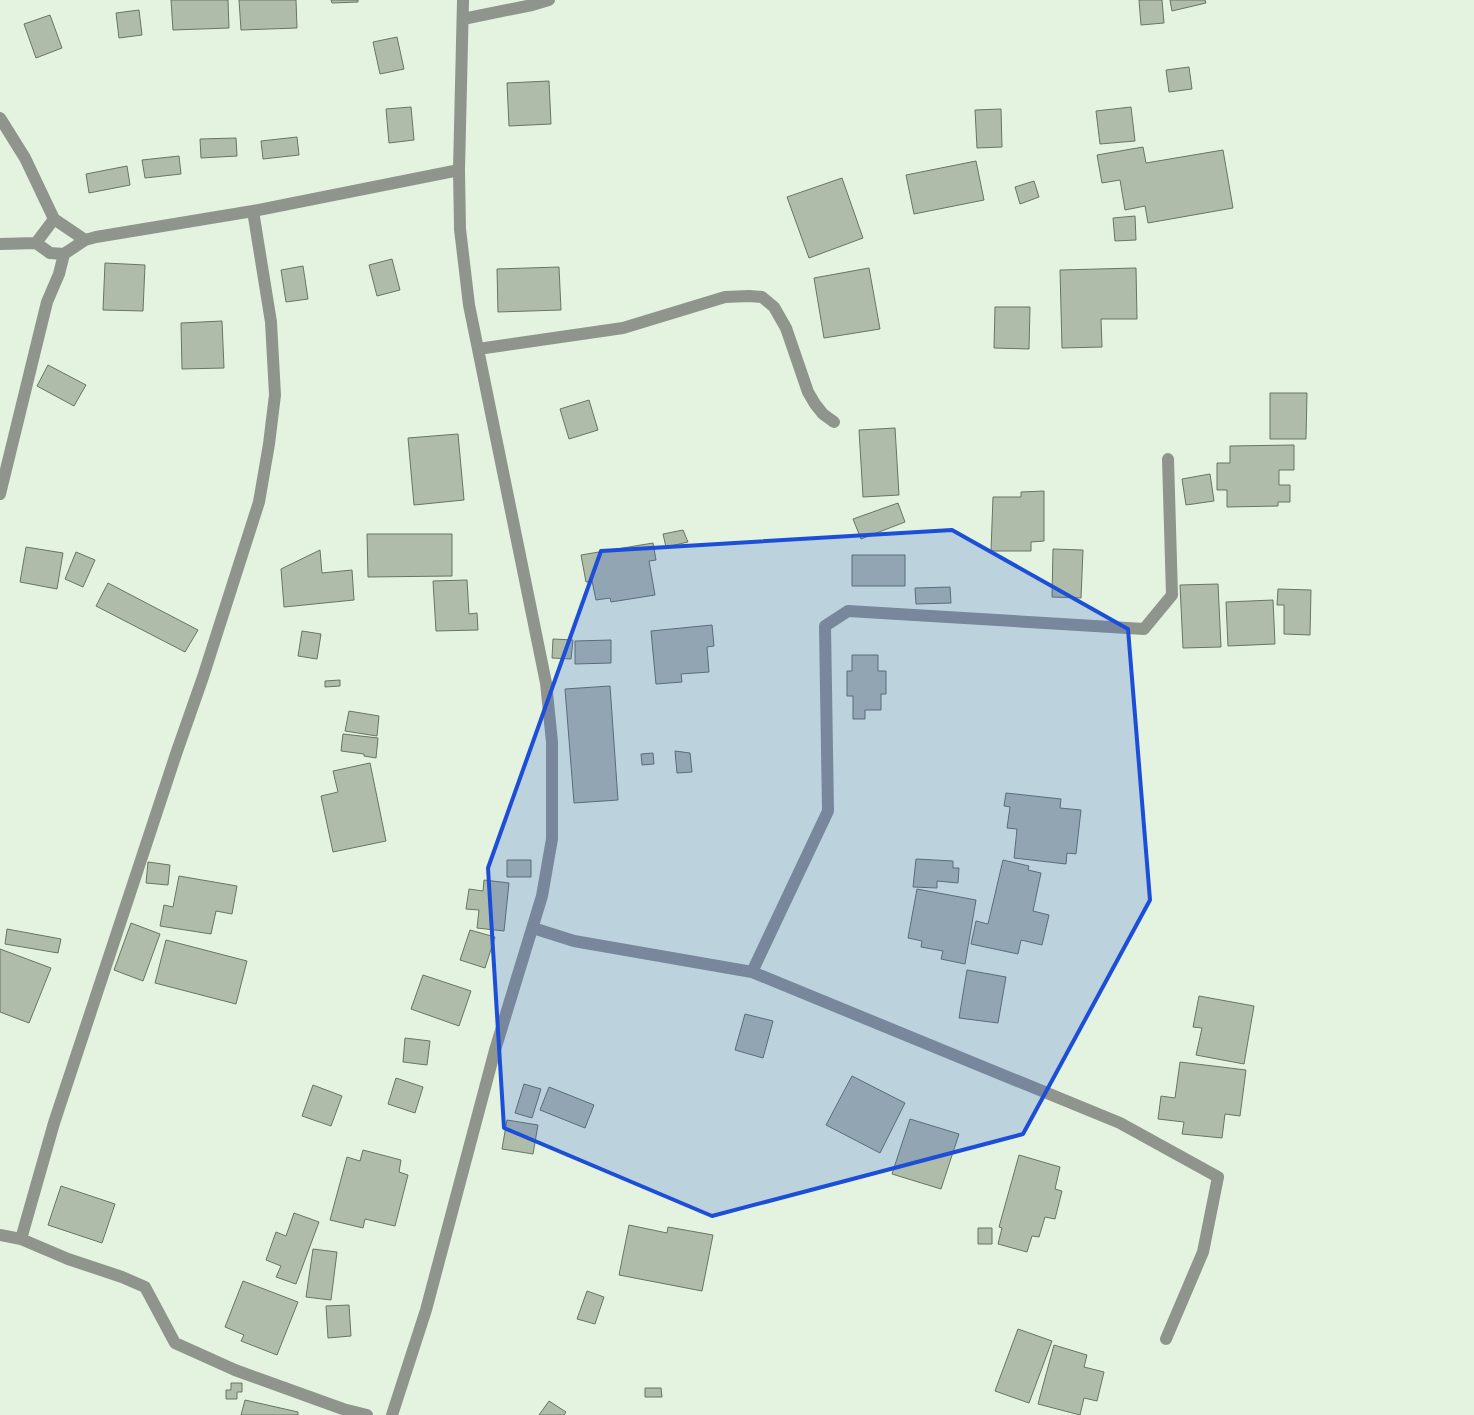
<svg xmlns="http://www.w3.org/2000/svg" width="1474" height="1415" viewBox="0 0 1474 1415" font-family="'Roboto Serif',serif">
<rect width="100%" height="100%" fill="#e4f3df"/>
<path fill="#aebca9" stroke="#677563" d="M171 0H228L229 28 173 30Z
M239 0H296L297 28 241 30Z
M331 0H358V2L332 3Z
M1139 0H1162L1164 23 1141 25Z
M1170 0H1205L1206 3 1172 11Z
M139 10 142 35 119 38 116 13Z
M50 15 62 48 36 58 24 24Z
M397 37 404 69 380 74 373 42Z
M1189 67 1192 89 1169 92 1166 70Z
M549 81 551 124 509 126 507 83Z
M411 107 414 140 389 143 386 109Z
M1131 107 1135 141 1100 144 1096 111Z
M1001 109 1002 147 977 148 975 110Z
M297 137 299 155 263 159 261 141Z
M236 138 237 156 201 158 200 139Z
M1143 147 1146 163 1223 150 1233 208 1148 223 1145 206 1125 210 1120 180 1102 183 1097 155Z
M179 156 181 174 145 178 142 160Z
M976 161 984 200 914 214 906 175Z
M127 166 130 185 89 193 86 174Z
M842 178 863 238 809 258 787 197Z
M1034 181 1039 197 1020 204 1015 187Z
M1135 216 1136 240 1115 241 1113 218Z
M392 259 400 290 377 296 369 265Z
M105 263 145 265 143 311 103 310Z
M303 266 308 299 286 302 281 270Z
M559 267 561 310 498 312 497 269Z
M869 268 880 329 824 338 814 278Z
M1136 268 1137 319H1101L1102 347 1062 348 1060 270Z
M995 307H1030L1029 349 994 348Z
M222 321 224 368 182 369 181 323Z
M48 365 86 385 74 406 37 386Z
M1270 393H1307L1306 439H1270Z
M589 400 598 430 569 439 560 409Z
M895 428 899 495 863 497 859 430Z
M458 434 464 500 414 505 408 438Z
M1294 445V470H1279V485H1290V502H1278V506L1227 507V490H1217V463H1230V446Z
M1210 474 1214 501 1186 505 1182 479Z
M1044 491V541L1031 542V551H991L993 497H1021V492Z
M898 503 905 522 861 539 853 519Z
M683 530 688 542 666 547 663 534Z
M367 534H452V576L368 577Z
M653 543 656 560 649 561 655 595 611 602 610 598 596 600 592 581 586 582 581 555Z
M26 547 63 553 57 589 20 582Z
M1053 549 1083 550 1081 598 1052 597Z
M320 550 322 573 352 570 354 600 284 607 281 569Z
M76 552 95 560 83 587 65 579Z
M852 555H905V586H852Z
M467 580 469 614 477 613 478 630 436 631 433 581Z
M108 583 198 630 185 652 96 606Z
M1218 584 1221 647 1183 648 1180 585Z
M950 587 951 603 916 604 915 588Z
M1278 589 1311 590 1310 635 1284 634V605H1277Z
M1273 600 1275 644 1228 646 1226 602Z
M712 625 714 646 707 647 709 672 681 674 682 682 656 684 651 631Z
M302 631 321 634 317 659 298 656Z
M553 639 573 640 571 659 552 658Z
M611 640V663L575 664V641Z
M852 655H878V671H886V694H881V710H865V719H853V696H847V671H852Z
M340 680V686L325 687V681Z
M610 686 618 800 574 803 565 689Z
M349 711 379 716 377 736 345 731Z
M343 734 378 738 376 758 364 756V754L341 751Z
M675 751 690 753 692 772 677 773Z
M653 753 654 764 642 765 641 754Z
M370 763 386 841 333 852 321 796 338 792 333 771Z
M1006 793 1061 799 1060 808 1081 810 1076 854 1067 853 1066 864 1014 858 1017 829 1007 828 1010 807 1004 806Z
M916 859 953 861V868H959L958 883 937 881V888L913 887Z
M507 860H531V877H507Z
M1003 860 1029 866 1028 870 1041 873 1033 911 1049 915 1042 945 1021 940 1018 954 971 944 976 921 988 924Z
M148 862 170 865 168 885 146 883Z
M179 876 237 886 232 914 216 911 211 934 160 926 164 905 173 907Z
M484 880 509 883 504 931 477 928 479 910 466 909 469 889 483 891Z
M917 889 976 900 965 964 941 959 943 951 921 947 922 941 908 938Z
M131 923 160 934 143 981 114 970Z
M7 929 61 939 58 953 5 944Z
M470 930 495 937 485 968 460 960Z
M166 940 247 961 236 1004 155 983Z
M0 949 51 968 29 1023 0 1012Z
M967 970 1006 977 998 1023 959 1018Z
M423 975 471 991 459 1026 411 1009Z
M1199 996 1254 1006 1244 1064 1196 1055 1202 1028 1193 1027Z
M745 1014 773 1021 763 1058 735 1050Z
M405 1038 430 1041 427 1065 403 1062Z
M1180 1062 1246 1070 1240 1116 1225 1114 1222 1138 1182 1134 1184 1122 1158 1119 1161 1096 1175 1098Z
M852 1076 905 1103 880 1153 826 1125Z
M396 1078 423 1087 415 1113 388 1104Z
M524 1084 541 1089 532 1118 515 1113Z
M313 1085 342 1096 331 1126 302 1116Z
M549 1087 594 1105 585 1128 540 1110Z
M910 1119 959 1134 941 1189 892 1174Z
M507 1120 538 1125 533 1154 502 1149Z
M363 1150 401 1160 399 1172 408 1175 395 1226 365 1219 363 1228 330 1220 347 1157 360 1161Z
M1019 1155 1060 1167 1055 1189 1062 1191 1055 1219 1045 1217 1039 1237 1032 1236 1027 1252 998 1244 1002 1228 999 1227Z
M61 1186 115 1204 102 1243 48 1225Z
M294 1213 319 1222 296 1284 276 1277 281 1266 266 1260 276 1232 286 1236Z
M629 1225 667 1233 668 1227 713 1235 702 1291 619 1275Z
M978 1228H992V1244H978Z
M313 1249 337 1252 331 1300 306 1297Z
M243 1281 298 1302 277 1355 241 1341 244 1335 225 1327Z
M587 1291 604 1297 595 1324 577 1319Z
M349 1305 351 1336 328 1338 326 1306Z
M1018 1329 1052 1341 1029 1403 995 1391Z
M1054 1345 1087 1355 1084 1367 1104 1372 1097 1401 1084 1398 1080 1415 1038 1404Z
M231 1383H242V1392H237V1399H226V1390H231Z
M645 1388H661L662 1397H645Z
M245 1400 298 1412V1415H241Z
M549 1401 566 1412 564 1415H539Z"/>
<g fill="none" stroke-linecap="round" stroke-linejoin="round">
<path stroke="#8f958d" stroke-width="12" d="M463 19 532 5 549 0
M0 118 25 158 54 219 85 240
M36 243 54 219
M0 244 36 243 50 253 64 254
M478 349 623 328 725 297 749 296 762 297 774 307 786 328 808 392 815 404 823 414 834 422
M0 494 47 302 59 274 64 254 85 240 96 237 253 211 459 170
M533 928 574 941 752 972 1120 1123 1218 1177 1203 1252 1166 1339
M752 972 828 811 825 626 848 611 1144 629 1172 595 1168 459
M0 1235 21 1239 68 1259 122 1277 145 1287 175 1343 235 1370 343 1409 367 1415
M21 1239 54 1123 176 754 203 677 259 502 269 444 275 395 271 322 253 211
M392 1415 426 1310 495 1050 542 896 552 839V742L546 683 469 305 460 229 459 170 463 0"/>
</g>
<path fill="#1d4ed8" fill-opacity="0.2" stroke="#1d4ed8" stroke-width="4" stroke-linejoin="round" d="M952 530 1128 629 1150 900 1023 1134 712 1216 504 1128 488 868 601 551Z"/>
</svg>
